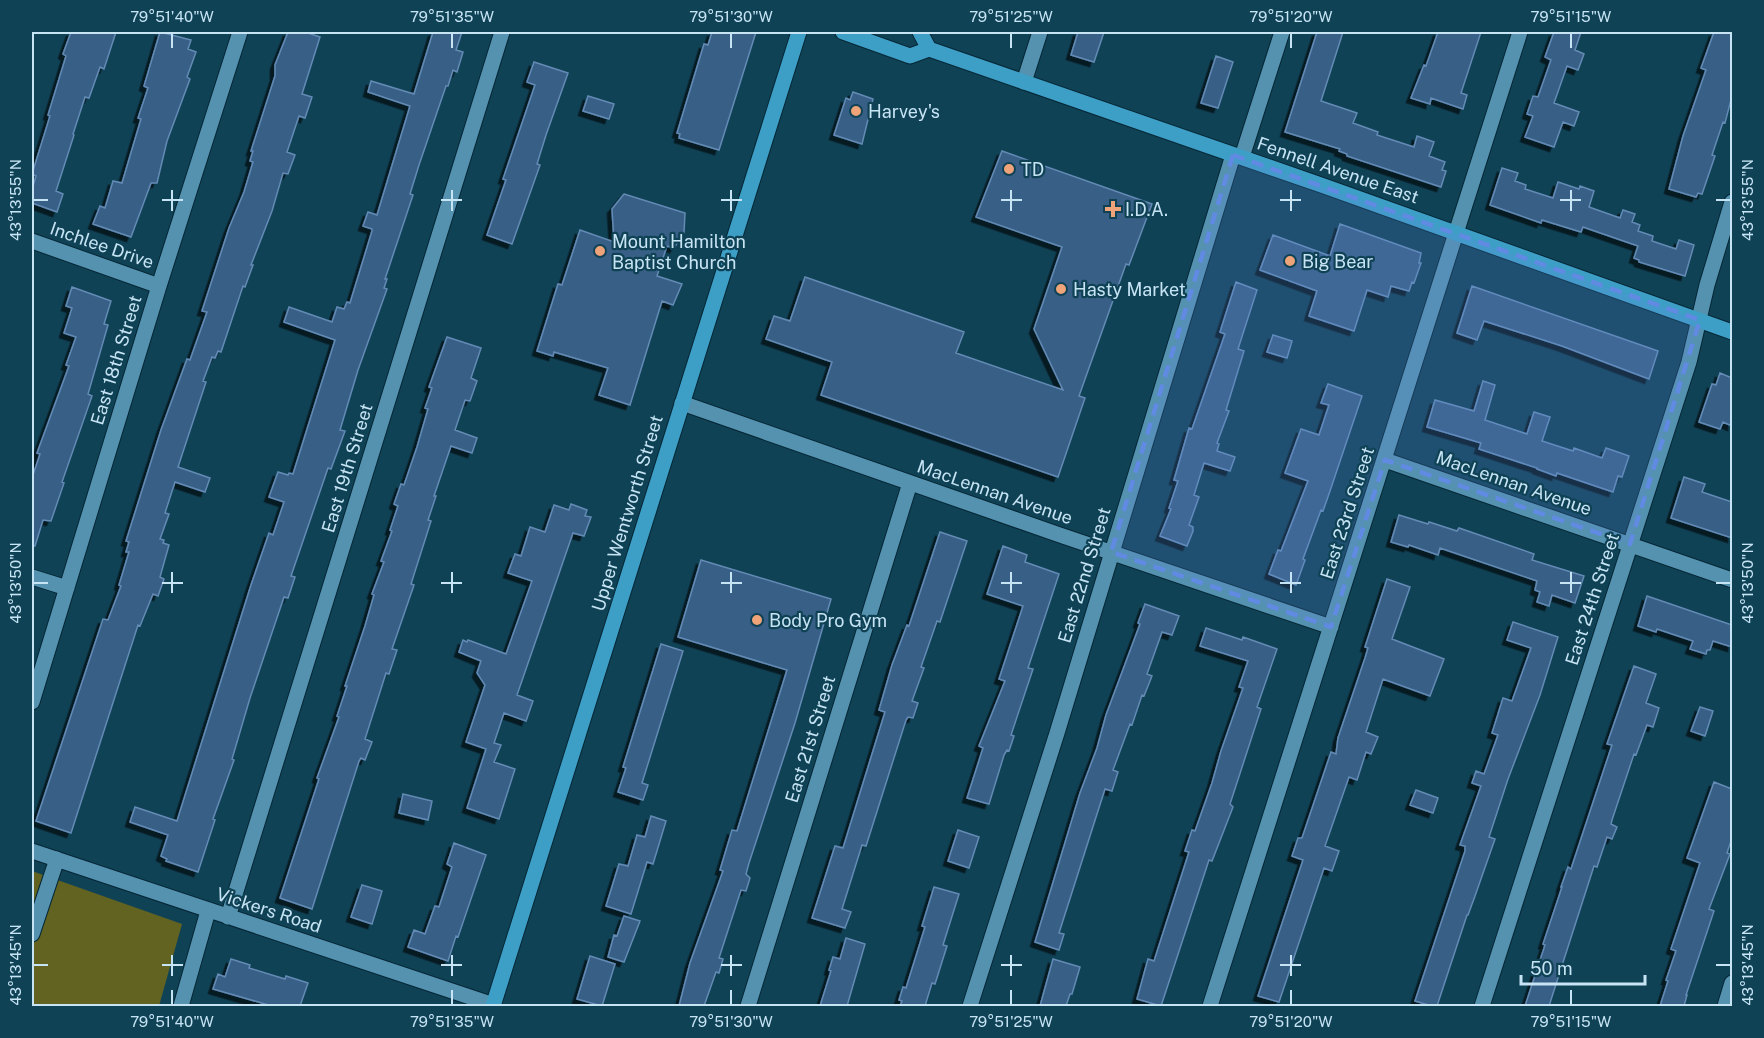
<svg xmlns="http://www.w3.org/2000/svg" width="1764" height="1038" viewBox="0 0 1764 1038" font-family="'Public Sans',sans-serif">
<defs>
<filter id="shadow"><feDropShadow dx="-4.5" dy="4.5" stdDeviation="0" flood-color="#0009"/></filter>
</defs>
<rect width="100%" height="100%" fill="#104256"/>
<path fill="#626321" d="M32 871 182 924 159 1006H32Z"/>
<path fill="#385e85" stroke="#638bb5" stroke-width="1.5" filter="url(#shadow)" d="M71 32H116L104 69 100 67 89 98 85 97 73 134 74 135 56 191 63 194 57 212 32 203V190L36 176 32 174 50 116 48 115 66 56 63 54Z
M160 32 191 40 188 49 196 52 187 77 190 79 167 141 157 183H151L131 237 93 224 100 206 105 208 113 181 122 183 141 119 138 118 148 88 144 86Z
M288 32H305L320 37 302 94 312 97 305 118 299 116 287 152 295 155 288 174 283 173 272 211 251 265H253L245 287 243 286 221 352 218 351 215 358 212 357 203 381 206 382 178 467 210 478 205 492 175 482 165 513 169 514 160 539 164 540 163 543 169 545 160 577 164 579 158 596 153 594 140 626 138 625 71 833 36 821 103 619 108 620 121 586 119 585 129 552H126L129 542 126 541 161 430 187 359 190 360 207 312 202 311 229 228 244 192 253 162 250 161 253 151H251L275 76V65Z
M433 32H462L456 50 463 52 457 72 453 70 448 86H446L419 165 410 194 413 195 385 279H387L384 288 387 289 358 370 340 430 345 431 331 469 328 468 291 576 295 577 288 598 284 597 250 698 232 759 234 760 213 819 215 820 198 872 166 861 167 859 161 856 168 835 130 822 135 807 177 821 251 585 269 533 273 535 284 502 269 497 278 472 288 475 289 473 293 474 335 340 284 322 289 307 332 322 337 307 344 309 347 302 350 303 372 231V229L363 226 368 212 377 215 410 106 368 92 371 81 414 94Z
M712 32H756L719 150 679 138 680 134 677 133 704 44 708 45Z
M1078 32H1104L1094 62 1071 55Z
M1317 32H1343L1321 101 1357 113 1353 123 1378 132 1377 135 1414 147 1417 136 1434 142 1429 156 1445 162 1442 170 1446 171 1441 187 1347 156V154L1339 151 1340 149 1285 132Z
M1438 32H1481L1461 93 1467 95 1463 109 1431 98 1430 104 1411 98 1424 65 1426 66Z
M1554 32H1581L1575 50 1584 54 1578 70 1567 66 1554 103 1579 112 1574 126 1563 122 1554 147 1525 137 1533 116 1527 114 1533 96 1538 97 1551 60 1545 57Z
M1714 32H1732V96L1725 123 1723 122 1712 155 1715 156 1702 194 1698 193 1696 197 1669 189 1683 136 1706 70 1701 68Z
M1216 56 1233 62 1218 108 1201 103Z
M534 62 568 73 546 135 537 164 540 165 512 244 487 235 506 180 503 179 535 85 527 82Z
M853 92 873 99 862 144 834 135 846 98 850 100Z
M588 96 614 104 609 119 583 111Z
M1002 151 1152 204 1129 265 1126 264 1079 396 1085 398 1058 477 821 395 832 362 766 339 774 316 790 321 805 277 964 332 956 353 1063 390 1034 329 1062 247 976 217Z
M1502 168 1518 173 1515 181 1526 185 1525 189 1553 198 1558 182 1579 189 1580 186 1594 191 1589 207 1620 218 1623 210 1635 214 1632 222 1640 225 1638 231 1653 236 1652 241 1676 249 1679 240 1694 245 1685 276 1639 262V260L1634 258 1638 246 1583 227 1581 232 1542 220 1541 223 1490 205Z
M624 194 685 213 684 232 674 248 667 246 657 276 682 284 673 305 662 301 630 405 599 395 608 368 554 352 553 356 537 351 558 284 562 285 580 230 614 242 612 209Z
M1340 224 1421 253 1419 263H1421L1414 283 1412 282 1409 291 1391 286 1388 297 1367 290 1354 331 1309 316 1317 291 1260 270 1273 235 1330 256Z
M1236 282 1257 290 1238 349 1244 351 1226 410 1229 411 1217 443 1219 444 1217 451 1235 457 1230 471 1204 463 1194 495 1199 497 1189 525 1193 527V531L1187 546 1160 536 1171 509 1169 508 1178 481 1174 480 1189 428 1192 429 1225 334 1220 332Z
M1472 286 1658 351 1649 379 1562 346 1484 321 1477 340 1457 333Z
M72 287 111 301 104 324 108 325 88 394 92 396 62 482 64 483 51 521 43 520 35 546H32V478L40 454 37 453 69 366 66 365 76 337 64 333 72 308 66 306Z
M1273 335 1292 341 1287 358 1267 352Z
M447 337 481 348 471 378 477 381 470 401 465 400 455 430 477 438 472 453 451 446 434 496H436L428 520 431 521 411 584 414 585 392 649 397 650 389 674 386 673 365 739 372 742 365 760 361 758 359 761 312 909 280 898 319 779 317 778 339 717 337 716 347 686H345L365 626 374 595 372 594 384 562 381 561 392 531 390 530 398 506 394 504 401 484 404 485 417 447 428 409 425 408 432 388 429 387Z
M1720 373 1732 378V426L1723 422 1720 429 1699 422 1712 384 1716 385Z
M1483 381 1495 385 1485 420 1527 434 1534 412 1550 417 1542 441 1573 451 1574 448 1602 458 1606 448 1629 456 1622 477 1618 476 1613 492 1557 473 1556 476 1537 469V468L1479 449 1481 443 1427 427 1435 400 1474 411Z
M1328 384 1362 396 1330 491 1323 511 1321 510 1303 559 1305 560 1296 585 1269 574 1278 550 1281 551 1308 481 1285 473 1301 429 1319 435 1329 405 1321 403Z
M1684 477 1705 484 1702 492 1732 502V538L1671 518Z
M571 504 587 510 585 516 591 517 584 536 573 533 517 695 533 701 526 721 504 713 494 743 501 745 494 762 515 769 499 819 467 808 486 749 466 742 485 685 477 673 481 661 459 652 463 640 467 642 468 640 506 654 532 581 508 573 515 554 521 556 530 527 545 532 554 505 569 510Z
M1399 515 1428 524 1429 522 1457 531 1459 528 1534 554 1532 560 1584 576 1575 603 1552 595 1549 606 1537 602 1540 592 1535 590 1537 581 1440 548 1438 555 1409 545 1408 547 1391 542Z
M940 532 967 541 940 622 937 621 921 667 924 668 912 701 918 703 913 718 908 717 906 720 866 846 862 845 842 909 851 912 845 928 812 918 835 846 843 848 885 712 879 710 892 665 907 625 909 626Z
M1003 546 1027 555 1025 562 1059 574 1028 668 1033 669 1011 735 1014 736 1009 751 1007 750 1004 755 989 804 967 798 983 748 979 746 1005 681 999 679 1023 606 987 594Z
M701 560 831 599 795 723 749 863 746 874 750 878 746 891 741 890 719 958 723 959 719 973 716 972 704 1006H679L690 963 723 871 720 870 732 830 737 831 787 670 678 637Z
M1387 579 1410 587 1392 639 1444 659 1430 696 1383 679 1366 732 1378 737 1371 754 1366 752 1357 780 1349 777 1325 846 1339 851 1332 871 1324 868 1279 1002 1258 996 1303 860 1292 856 1298 838H1302L1331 752 1336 754 1338 738 1365 658 1368 648 1365 647Z
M1647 596 1732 625V647L1713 641 1710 650H1707L1706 654 1690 649 1693 641 1657 629 1656 632 1638 626Z
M1145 604 1179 616 1172 635 1162 632 1147 674 1152 676 1144 696 1142 695 1132 725 1130 724 1113 770 1118 772 1112 791 1105 789 1059 933 1064 934 1059 950 1035 942 1080 793 1097 748 1106 715 1140 624 1138 623Z
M1513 622 1558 637 1540 695 1508 779 1489 837 1495 839 1475 896 1468 915H1467L1437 1006H1432L1415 1001 1465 851V846L1460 845 1481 786 1472 783 1476 771 1484 774 1498 735 1492 733 1503 698 1512 701 1531 648 1507 640Z
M1206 628 1242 640 1243 637 1277 649 1257 707 1261 709 1230 804 1233 807 1212 861 1209 860 1161 1006 1137 999 1148 959 1154 961 1189 852 1185 851 1192 830 1195 831 1212 783 1221 751 1243 688 1239 687 1248 661 1200 646Z
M661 644 683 651 642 783 648 785 643 800 618 792 626 768 623 767Z
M1634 666 1656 674 1646 703 1659 708 1653 727 1647 725 1636 755 1634 754 1612 820 1611 824 1617 827 1612 839 1607 837 1597 867 1594 866 1549 1006H1525L1545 945 1543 944 1562 887H1561L1568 867 1571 869 1612 745 1607 744Z
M1700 707 1713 711 1705 736 1691 731Z
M1714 782 1732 789V838L1727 853 1730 854 1709 909 1714 911 1686 995H1687L1684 1006H1660L1668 981 1666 980 1676 951 1671 949 1700 863 1687 858Z
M1416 790 1438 798 1433 813 1410 805Z
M403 794 432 801 428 820 399 813Z
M651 816 666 821 653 864 647 862 631 914 606 906 619 864 628 866 637 835 645 837Z
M958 830 979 837 969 868 948 861Z
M454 843 486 855 458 937 456 936 448 961 408 947 414 930 425 934 435 906 439 907 452 867 447 864Z
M362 885 382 891 372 924 351 917Z
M934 887 959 894 943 945 947 946 935 984 932 983 925 1006H900L902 1001 899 1000 903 987 906 988 925 927 922 926Z
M624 916 640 921 624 962 608 957 614 935 617 936Z
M846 938 865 944 847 1006H820L831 971 829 970 833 957 840 959Z
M590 956 615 964 602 1006 577 999Z
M231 959 250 965 249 968 285 979 286 976 308 983 300 1006H272L213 989 218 974 225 977Z
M1053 959 1080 967 1072 994H1070L1066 1006H1040Z"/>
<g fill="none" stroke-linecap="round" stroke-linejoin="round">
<defs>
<path id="minor" d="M1024 82 1040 32
M1242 157 1282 32
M32 241 159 286
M682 403 1057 534 1331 627
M1385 460 1732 580
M32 577 67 588
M32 702 159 286 240 32
M32 851 494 1005
M228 917 502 32
M32 934 57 859
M181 1006 208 911
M748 1006 910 483
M970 1006 1057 733 1233 155
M1210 1006 1520 32
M1482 1006 1689 362 1707 285 1732 202
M1725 1006 1732 983"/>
<path id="major" d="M843 32 910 56 929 49 1324 186 1732 332
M920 32 929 49
M493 1006 799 32"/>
</defs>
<use href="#minor" stroke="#052735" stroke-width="17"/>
<use href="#major" stroke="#052735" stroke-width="17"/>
<use href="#minor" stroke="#5492af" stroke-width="15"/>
<use href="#major" stroke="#3d9ec6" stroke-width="15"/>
</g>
<path fill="#618ae3" fill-opacity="0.2" stroke="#618ae3" stroke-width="4.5" stroke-dasharray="12 8" stroke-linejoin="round" d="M1233 155 1700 320 1630 544 1385 460 1331 627 1111 552Z"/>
<path fill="none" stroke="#c6e4f4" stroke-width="2" d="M172 33V48M452 33V48M731 33V48M1011 33V48M1291 33V48M1571 33V48M172 190V211M452 190V211M731 190V211M1011 190V211M1291 190V211M1571 190V211M33 200H48M162 200H183M441 200H462M721 200H742M1001 200H1022M1280 200H1301M1560 200H1581M1716 200H1731M172 572V593M452 572V593M731 572V593M1011 572V593M1291 572V593M1571 572V593M33 583H48M162 583H183M441 583H462M721 583H742M1001 583H1022M1280 583H1301M1560 583H1581M1716 583H1731M172 955V976M452 955V976M731 955V976M1011 955V976M1291 955V976M33 965H48M162 965H183M441 965H462M721 965H742M1001 965H1022M1280 965H1301M1716 965H1731M172 990V1005M452 990V1005M731 990V1005M1011 990V1005M1291 990V1005M1571 990V1005"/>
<g fill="#efa378" stroke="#104256" stroke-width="2">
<circle cx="856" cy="111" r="6"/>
<circle cx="1009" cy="169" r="6"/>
<path d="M1110 200h6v6h6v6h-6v6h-6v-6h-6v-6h6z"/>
<circle cx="600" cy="251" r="6"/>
<circle cx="1290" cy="261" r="6"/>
<circle cx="1061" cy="289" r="6"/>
<circle cx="757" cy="620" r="6"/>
</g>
<g text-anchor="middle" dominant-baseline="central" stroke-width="4.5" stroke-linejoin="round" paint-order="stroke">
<g font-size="18" fill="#c6e4f4" stroke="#104256" text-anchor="start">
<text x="868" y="111">Harvey's</text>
<text x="1021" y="169">TD</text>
<text x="1125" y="209">I.D.A.</text>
<text x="612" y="241">Mount Hamilton<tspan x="612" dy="21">Baptist Church</tspan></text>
<text x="1302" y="261">Big Bear</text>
<text x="1073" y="289">Hasty Market</text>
<text x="769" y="620">Body Pro Gym</text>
</g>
<g font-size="18" fill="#c6e4f4" stroke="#104256">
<text transform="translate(1338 170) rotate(19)">Fennell Avenue East</text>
<text transform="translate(102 245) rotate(19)">Inchlee Drive</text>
<text transform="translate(116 360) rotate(-73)">East 18th Street</text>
<text transform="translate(347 468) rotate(-73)">East 19th Street</text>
<text transform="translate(1514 483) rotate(19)">MacLennan Avenue</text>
<text transform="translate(995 492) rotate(19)">MacLennan Avenue</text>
<text transform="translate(627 513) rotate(-73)">Upper Wentworth Street</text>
<text transform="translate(1347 513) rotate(-72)">East 23rd Street</text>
<text transform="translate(1084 575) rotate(-73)">East 22nd Street</text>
<text transform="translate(1592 599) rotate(-72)">East 24th Street</text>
<text transform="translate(810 739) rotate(-73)">East 21st Street</text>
<text transform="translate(269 910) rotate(18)">Vickers Road</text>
</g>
</g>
<rect width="1764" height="1038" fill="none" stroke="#104256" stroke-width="66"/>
<path d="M1521 975v9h124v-9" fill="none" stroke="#c6e4f4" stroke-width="3"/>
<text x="1530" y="975" font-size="18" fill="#c6e4f4" stroke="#104256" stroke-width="4.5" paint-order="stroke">50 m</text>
<rect x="33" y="33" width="1698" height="972" fill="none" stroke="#c6e4f4" stroke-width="2"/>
<g font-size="15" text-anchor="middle" fill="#c6e4f4">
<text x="172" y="22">79°51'40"W</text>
<text x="452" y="22">79°51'35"W</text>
<text x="731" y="22">79°51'30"W</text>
<text x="1011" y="22">79°51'25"W</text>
<text x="1291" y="22">79°51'20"W</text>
<text x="1571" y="22">79°51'15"W</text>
<text transform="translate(16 200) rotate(-90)" y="5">43°13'55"N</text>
<text transform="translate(1748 200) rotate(-90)" y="5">43°13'55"N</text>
<text transform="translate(16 583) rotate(-90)" y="5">43°13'50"N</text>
<text transform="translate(1748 583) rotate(-90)" y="5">43°13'50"N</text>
<text transform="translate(16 965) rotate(-90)" y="5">43°13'45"N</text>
<text transform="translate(1748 965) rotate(-90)" y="5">43°13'45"N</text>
<text x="172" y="1027">79°51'40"W</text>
<text x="452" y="1027">79°51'35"W</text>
<text x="731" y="1027">79°51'30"W</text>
<text x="1011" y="1027">79°51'25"W</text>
<text x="1291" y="1027">79°51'20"W</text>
<text x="1571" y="1027">79°51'15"W</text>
</g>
</svg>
